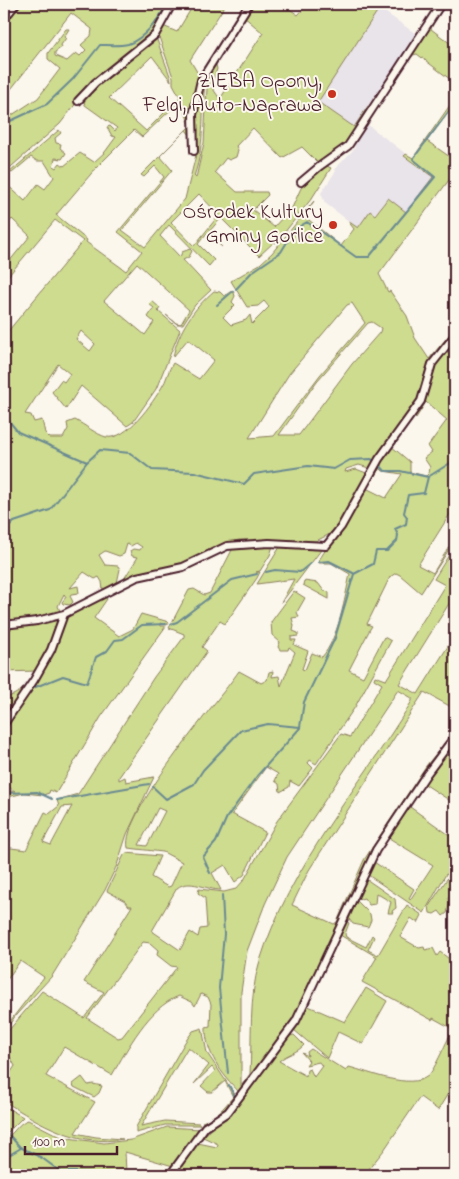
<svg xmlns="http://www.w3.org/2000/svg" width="459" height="1179" viewBox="0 0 459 1179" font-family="'Indie Flower',sans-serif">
<rect width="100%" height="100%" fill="#fbf7ec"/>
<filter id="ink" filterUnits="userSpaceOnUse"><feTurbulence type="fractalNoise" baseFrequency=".02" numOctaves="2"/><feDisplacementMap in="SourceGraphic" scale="10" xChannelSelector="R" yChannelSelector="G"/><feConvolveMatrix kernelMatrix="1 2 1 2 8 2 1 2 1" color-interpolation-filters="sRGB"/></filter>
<g filter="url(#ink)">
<path fill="#e9e3ea" d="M379 8 416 34 354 127 317 102Z
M368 125 406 154 404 156 413 163 433 177 405 212 388 198 375 214 370 211 358 228 325 203 321 193 336 171 335 169 355 148V143Z"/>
<path fill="#cedc8f" stroke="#8c7e5d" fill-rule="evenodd" d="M17 4H171L154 32 94 80 60 124 4 173V117L6 119 38 98 60 69 48 59V53L66 29H69L64 37 66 38 61 45 62 47 55 52V56L67 61 76 53 80 56 86 50 81 45 91 36 92 29 71 13 4 98V21Z
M174 4 163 26 177 32 194 4H226L190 60 200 77 190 135 186 130 160 156 172 170 122 230 145 247 185 199 197 151 195 149 198 130 195 115 206 74C201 108 206 143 194 176L196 178 204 143 208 70 215 61 217 69 211 86 220 99 263 33 243 16 251 4H283L298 15 308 4H382L318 102 354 127 368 106 369 110 344 146 319 164 302 147 282 158 253 128 236 146 238 150 236 157 229 160 226 158 215 172 237 192H267L268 195 253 210 274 227 283 217 287 219 301 188 325 165 331 168 312 198 276 243 274 242 259 256 221 218 208 233 222 247 207 233 198 244 214 260 209 266 169 225 160 236 180 257 182 252 190 249 192 251 189 257 183 260 211 290 195 305 183 324H177L166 315 176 323 181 324 189 310 137 263 104 301 145 335 154 322 148 317 154 308 149 304 152 301 160 308 158 311 180 330 156 389 133 422 127 426 81 386 66 409 52 392 61 380 64 382 70 374 58 364 25 414 31 415 34 422 42 420 45 433 50 438H63L68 429 67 423 75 420C85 425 96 434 106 437 127 441 153 402 162 387 167 380 168 370 173 363L199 379 214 360 188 339 173 357C178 331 194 308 214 291L220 292 224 296 233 290 235 296 232 302 235 305 223 317 231 325 246 320 250 315 252 324 269 307 264 301 258 306 247 307 231 281 260 264 272 253 314 201 304 216 341 246 354 229 348 221 358 228 370 211 375 215 388 198 406 212 433 177 404 156 406 154 413 158 455 98V104L427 141 453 159 448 167 455 172V176H452L379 274 388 292 390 291 407 316 415 338 429 359 455 328V330L434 358 414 407 372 469 359 465 346 469 345 472 356 469 369 474 337 526 328 535 316 541 239 540 222 544 187 563 122 582 138 557 132 556 130 551 133 549 140 550 142 547 136 543 131 546 127 544 124 554 119 556 105 551 99 555 105 565 118 566 120 569 117 583 103 590 102 582 99 577 95 579 84 572 70 588 78 586 79 593 71 594 70 596 73 602 70 605 63 604 62 602 66 597 64 594 58 606 60 611 43 619 4 623V336L83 241 55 220 4 281V268L30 236 12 219 4 229V182L25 201 38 184 45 189 54 177 44 161H37L31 157 12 173 10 172 59 130 61 133 55 138 56 143 61 144 60 148 66 153 62 159 55 158 53 166 56 168 60 163 64 166 80 153 94 162 105 152 116 137 112 136 107 127 110 126 115 131 117 128 85 105 83 98 155 38 157 40 170 76 171 81 152 56 109 98 146 131 180 97 173 84V77L158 34ZM181 100 190 126 141 175 144 177 155 166 164 177 118 232 142 251 126 271 86 242 87 240 56 215 96 168 134 130 142 137ZM199 194 219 215 194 246 171 222ZM352 303 365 323 320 375 274 436 249 438 289 374 347 305ZM372 322 381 328 380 332 352 364 299 435H279L317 381 368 323ZM81 331 95 344 90 351 76 339Z
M432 24H433L431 29 455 47V83L417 54 413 55 408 62Z
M455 337V506L418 565 433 573 455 537V540L421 593 400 575 396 573 390 577 367 624 372 626 370 629 349 670 363 677 384 637 391 641 355 707 316 764 310 760 308 763 313 768 299 786 290 781 289 787 280 792 279 784 275 781 278 774 266 767 232 814 265 832 244 875 235 882 225 865 212 873 221 890C206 890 190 878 177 888L152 931 180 950 190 932 198 937 200 929 207 928 205 898 198 893 199 889 224 892 236 889 244 880 277 821 341 734 350 737 382 684 374 679 375 676 386 680 445 585 434 579 455 545V594L399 684 418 694 455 635V650L451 653 452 657 455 659V709L424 692 309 870 292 905 334 924 337 922 364 860 426 766 455 730V734L372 854 291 1025 239 1092C222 1074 205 1053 206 1027L210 1026 211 1004 208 997 201 994 195 1006 192 1002 179 996C148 1008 128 1048 112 1075L64 1047 46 1076 95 1102 75 1133 96 1137 123 1139C79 1147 40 1124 4 1101V1077L7 1078 15 1066 10 1057 4 1055V1036L42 991 84 1018 104 992 84 982 132 906H129L125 901 107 891 124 855 126 853 160 856 151 877 168 887 171 886 182 862 163 852 128 848C120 814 217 703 239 671L261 683 267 680 269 672 273 671 272 677 279 676 281 686 295 652 289 647 288 650H280L278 647 280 642 272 635 271 622 294 591 305 598 297 612 299 617 292 618 294 626 293 631 298 633V636L291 637V640H296L294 645 308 651 302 669 305 670 312 653 322 657C338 639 345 598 350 574L331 563H319V560L366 488 386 498 402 474 383 471 380 468 367 488 391 446 410 462V472L426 476 429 473 430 467 424 458 432 452 428 446 447 420 426 402 416 418 415 415 424 398 434 366ZM398 690 412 698V701C360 787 289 866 259 964 249 996 252 1040 250 1074L241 1086V992L247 951 265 904 287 857ZM158 808 165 811 147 846 139 845ZM143 942 150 943 158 950 157 955 171 966 177 967 122 1037 118 1038 87 1018Z
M273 546 270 555 260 571 256 572H260L257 578 225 624 220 621 202 647 207 651 119 777V780L125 777 126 782 154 777 127 834 117 865 105 890 52 976 16 1015 4 1032V1029L44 977 20 961 4 984V847L26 850 45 812 49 814 59 806 57 800 78 794 154 677 184 637V634L169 628 189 590 194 589 204 595 210 593 233 548ZM72 806 51 845 43 842 62 807Z
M280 547 321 548V550L281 603 294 579 257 584Z
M304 581 318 583 324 591 329 592V599L303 585Z
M105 596 107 599 94 618 119 636 133 629 141 614 169 622 167 625 160 623 161 626H166L101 717 56 793 50 790 49 793 43 795 24 793 4 798V791H15L8 787 4 789V728L45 664 69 612Z
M60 616 50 648 4 721V698C18 695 31 685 36 671L4 672V626Z
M455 739V804L423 783Z
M410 807 455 839V879L446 874 424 913 368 875 374 862 414 889 409 898 410 900 433 865 389 838Z
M449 876 455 879V894L452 892 448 899 450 902 447 913 443 916 439 911 434 914 430 913 429 906Z
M366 879 395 899 396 908 392 911 393 913H388L391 902 376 893 375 904 369 905 364 898 360 899 358 897Z
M357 901 370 914 371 920 368 927 353 924 349 919Z
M407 905 422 915 418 923 411 918 400 937 419 948 424 947 425 950 433 948 437 956 440 952 452 961 455 956V1082L438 1110 420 1097 384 1150 364 1175H174L198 1143 217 1147 218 1144 203 1137 236 1105 289 1036 294 1035 304 1045C297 1053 287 1054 279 1061L306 1076 307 1070 310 1069 314 1077 322 1066 319 1062 306 1065 309 1061 302 1053 308 1056 307 1052 311 1049 346 1071 349 1067C369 1072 410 1090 428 1076 434 1071 448 1038 453 1029L433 1018 432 1020 362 982 377 957 340 935 346 921 349 923 345 934 346 937 366 947 372 935 374 937 368 950 378 955Z
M366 988 387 1001 363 1044 338 1032 327 1058 294 1030 306 1005 345 1022Z
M202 1028 207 1053 236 1096C229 1110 218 1117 204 1124L202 1122C216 1118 223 1108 233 1097L225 1081 212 1092H208L201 1086 215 1071 212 1067 194 1084 209 1065 188 1047 141 1126 165 1121 199 1123 200 1125H165L136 1133V1127L185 1042 193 1031Z
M82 1077 88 1085 93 1084 102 1086 99 1093 94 1097 74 1087 73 1084Z
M4 1106 23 1117 4 1136Z
M28 1120 61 1137 104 1143 131 1140 167 1127 201 1129 173 1166 125 1152 126 1172H141L147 1175 29 1173 4 1175V1139C14 1135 17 1123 28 1120Z"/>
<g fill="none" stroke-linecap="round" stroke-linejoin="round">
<path stroke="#6a8a92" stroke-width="2" d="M4 124 47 104 73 79 100 45C108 45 120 46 128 44 144 39 160 18 167 4
M236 289 252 272 281 252 295 229 307 222 356 257H369L435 177 413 159 455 103
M217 305 233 291
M4 415 18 432 87 462
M379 464 385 471H400L428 477
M4 532 14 522 50 510 87 462 100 450 130 453 152 470 194 472 244 484 254 474 308 466 334 469 350 460 371 459 375 461
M319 562 329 561 353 573
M266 572 275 570 300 572 311 563
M171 624 177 622 232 580 257 574
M33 688 63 676 87 683 96 657 107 651 115 640 123 639 142 625 166 624
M153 787 166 799 194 784 203 770 241 730 268 724 300 727 304 702 335 638 354 574 373 564 376 551H387L397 541 398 535 395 529 406 524 407 517 404 513 408 495 424 493 428 477 455 460
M4 793 37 792 52 799
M57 800 149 784
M210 873 203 857 216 842 227 817 257 776 300 728
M222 895 224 934 219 988 228 1073
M229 1085 235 1097
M4 1129 8 1134
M10 1136 20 1147 42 1158 61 1172H86L102 1175
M4 1158 21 1148
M108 1175 130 1173 137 1175"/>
<defs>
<path id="minor" d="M4 19 16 4
M78 101 95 83 155 35 172 4
M194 151 193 115 201 80 249 4
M301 182 320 166 348 146 441 4
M4 625 37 621 64 614 137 577 183 567 227 546 269 543 326 546 341 527 379 459 421 401 432 364 455 335
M4 724 34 680 51 650 64 614
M170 1175 205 1127 228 1112 296 1021 376 850 426 775 455 736"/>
</defs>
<use href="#minor" stroke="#4a1f2b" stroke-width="10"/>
<use href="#minor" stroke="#fbf7ec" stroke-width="6"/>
</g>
</g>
<g fill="#c8321e" stroke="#fbf7ec" stroke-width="2">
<circle cx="332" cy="94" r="5"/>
<circle cx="333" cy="225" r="5"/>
</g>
<g text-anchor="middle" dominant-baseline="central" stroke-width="4" stroke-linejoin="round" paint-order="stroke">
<g font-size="21" fill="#4a1f2b" stroke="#fbf7ec" text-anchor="end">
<text x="322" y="82">ZIĘBA Opony,<tspan x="322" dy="24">Felgi, Auto-Naprawa</tspan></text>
<text x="323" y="213">Ośrodek Kultury<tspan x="323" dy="24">Gminy Gorlice</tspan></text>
</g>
</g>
<rect width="459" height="1179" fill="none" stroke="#fbf7ec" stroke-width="20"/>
<rect x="10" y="10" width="439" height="1159" fill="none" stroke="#4a1f2b" stroke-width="2" filter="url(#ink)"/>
<path d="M25 1146v8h92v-8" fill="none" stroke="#4a1f2b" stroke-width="2.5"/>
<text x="32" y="1146" font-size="15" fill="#4a1f2b" stroke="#fbf7ec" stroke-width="4" paint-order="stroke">100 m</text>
</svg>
